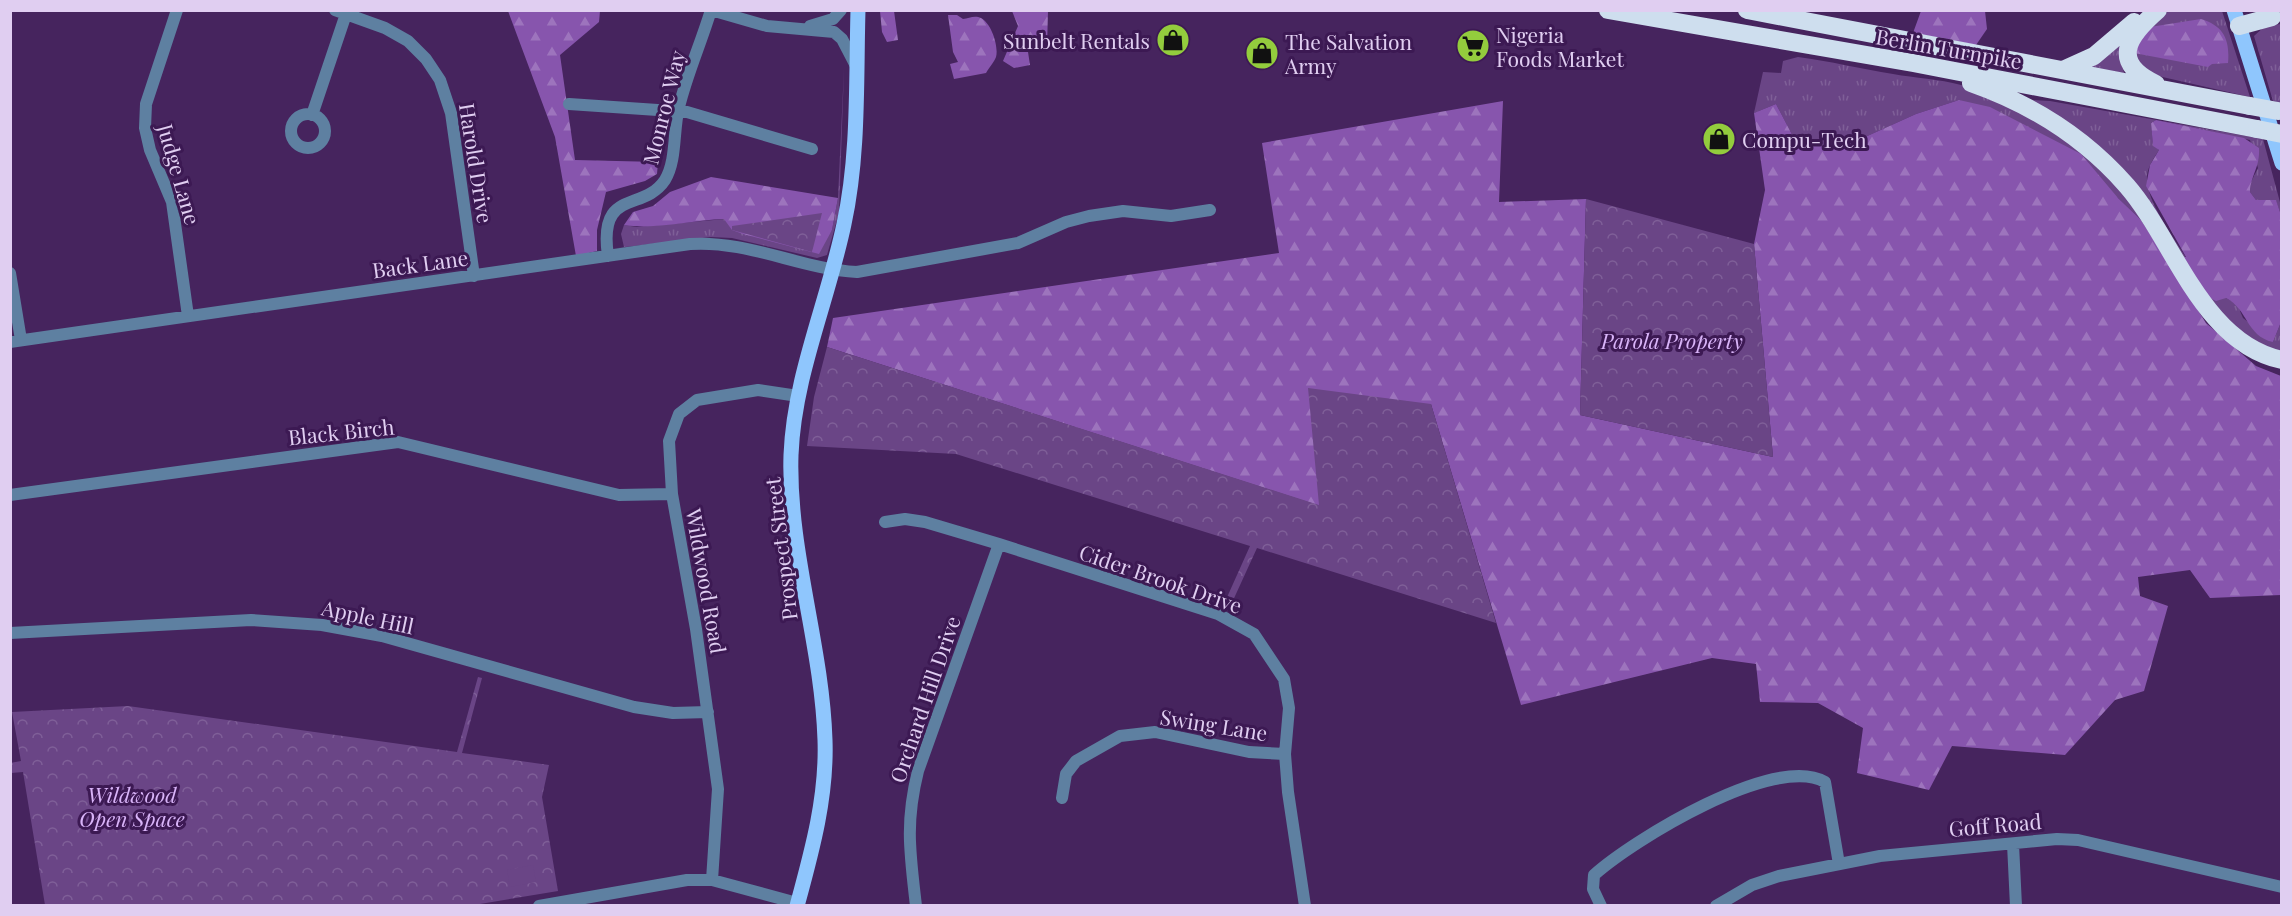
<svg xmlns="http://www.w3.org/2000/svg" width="2292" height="916" viewBox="0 0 2292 916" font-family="'Playfair Display',serif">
<defs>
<pattern id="grass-tufts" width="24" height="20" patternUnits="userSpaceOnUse" patternTransform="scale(1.5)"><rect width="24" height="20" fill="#6a4586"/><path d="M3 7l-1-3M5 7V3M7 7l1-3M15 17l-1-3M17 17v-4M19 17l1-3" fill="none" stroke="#7f5f98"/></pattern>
<pattern id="forest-firs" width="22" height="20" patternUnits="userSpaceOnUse" patternTransform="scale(1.5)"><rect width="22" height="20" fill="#8755ad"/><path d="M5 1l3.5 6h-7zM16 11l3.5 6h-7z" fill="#9d74bd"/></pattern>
<pattern id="park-crowns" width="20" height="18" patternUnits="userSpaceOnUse" patternTransform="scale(1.5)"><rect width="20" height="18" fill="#6a4586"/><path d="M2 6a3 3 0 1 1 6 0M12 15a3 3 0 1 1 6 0" fill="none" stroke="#7f5f98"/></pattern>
</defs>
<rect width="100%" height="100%" fill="#46245e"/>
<path fill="url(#grass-tufts)" d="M2168 11H2222L2250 97 2145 73 2139 69 2134 48 2150 25Z
M2281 24V103L2273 101 2254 36 2265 26Z
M2126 36 2119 54 2124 73 2088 67Z
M1798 57C1830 61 1861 69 1893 74 1915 78 1939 79 1961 85 2026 104 2108 161 2141 220L2118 198 1959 100 1916 114 1843 147 1798 146 1776 104 1754 113 1763 72 1781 73 1783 61Z
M844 69 839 213 827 255 817 258 732 238 711 237 617 248 624 247 621 234 624 225 637 227 725 219 824 241 832 230 838 198Z
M2032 100 2050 101 2263 139 2281 206V215L2276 201 2256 200 2250 192 2251 182 2258 168 2250 140 2156 120 2151 123 2153 145 2159 150C2154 158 2148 166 2147 176 2145 200 2174 237 2186 258L2182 257 2099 150Z
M2206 296 2226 298 2237 304 2243 318 2273 342 2281 322V356L2242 336Z"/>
<path fill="url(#forest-firs)" d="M508 11H600L599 22 560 55 575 160 658 162 657 174 645 181 606 192 597 230V251L576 256 555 137Z
M880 11H894L898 40 887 42 882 32Z
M1012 11H1048L1047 48 1028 52 1030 65 1014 68 1003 61 1018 26Z
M1921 11H1985L1987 29 1976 45 1913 33Z
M948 15H957L963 19C969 18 975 15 981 18 991 23 999 46 996 57 994 62 989 68 986 73L954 79 950 64 958 62 953 52Z
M2201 19C2224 26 2230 40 2228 63L2212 64 2208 67 2134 53V48L2150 27Z
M1959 100 1990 107 2081 154 2118 198 2141 220 2206 323 2256 366 2281 376V595L2210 598 2190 570 2138 577 2140 596 2168 606 2144 691 2115 700 2065 755 1952 746 1929 790 1857 773 1863 728 1818 703 1760 702 1756 664 1712 658 1521 705 1431 404 1320 506 827 347 833 318 1279 253 1262 143 1503 101 1499 202 1586 199 1580 415 1773 457 1754 244 1765 190 1754 113 1776 104 1798 146 1843 147 1916 114Z
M2156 120 2244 138 2259 148C2260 168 2251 174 2250 192L2256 200H2276L2281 215V322L2273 342C2246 336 2248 309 2226 298L2216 301 2206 296 2182 257H2186L2146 186 2150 165 2159 150 2153 146 2151 123Z
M711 177 838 198 832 230 819 254 743 234 732 230 724 219C691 220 657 230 624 225L633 212 653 206 670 192Z"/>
<path fill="url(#park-crowns)" d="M1586 199 1754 244 1773 457 1580 415Z
M822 213 812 252 732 230V226Z
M827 347 1319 505 1308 388 1431 404 1496 623 1257 548 1230 607 1224 604 1250 546 956 454 807 446 814 397Z
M478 677 482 678 462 753 549 765 542 797 558 891 468 906 45 905 23 772 11 773 10 763 21 761 12 712 128 706 457 752Z"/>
<path fill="#6a4586" d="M533 865 536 882 510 887 507 870Z"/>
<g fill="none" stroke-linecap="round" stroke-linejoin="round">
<path stroke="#5e80a1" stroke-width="12" d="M177 10 146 104 145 128 150 150 172 202 188 316
M335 10 385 28 408 41 426 59 440 80 451 113 474 276
M711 10 767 26 834 32 842 39 856 66
M810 26 833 19 841 10
M569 104 687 112 812 149
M291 131a17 17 0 1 1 34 0a17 17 0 1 1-34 0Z
M312 115 346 14
M608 256C598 187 643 213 665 180 677 160 673 130 679 107 687 74 701 43 711 10
M10 273 21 340
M10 342 690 244C748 240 800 269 857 272L1018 243 1066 222 1089 216 1123 211 1171 216 1210 210
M10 495 398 442 619 495 672 494
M885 522 905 519 925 522 999 544 1218 614 1254 634 1284 679 1289 708 1285 754 1288 792 1305 906
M10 633 251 620 322 625 382 636 634 707 673 713 708 712
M1062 798 1066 774 1076 761 1120 736 1155 732 1249 752 1285 754
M2013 844 2016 906
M712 880 718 789 696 629 672 494 669 441 679 414 697 400 758 390 798 396
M539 906 687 880H712L797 903
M916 906C910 853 905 823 918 771L999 544
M1601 906 1593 889 1594 875C1633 840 1775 753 1825 782L1839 864
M1716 906 1752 885 1779 876 1880 856 2057 839 2078 840 2282 887"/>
<path stroke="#8fc6fd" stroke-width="15" d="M2234 10 2282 163
M797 906C812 851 827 797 825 740 822 644 788 551 791 455 794 376 828 301 844 224 859 155 856 81 858 10"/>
<path stroke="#cedeee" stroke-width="18" d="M1608 10 1913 63 2257 129
M1747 10 2250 106
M2239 26 2272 17
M2063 70 2094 56 2134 22
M1971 83C2031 104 2085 138 2127 186 2174 240 2202 343 2282 360
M2156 84C2110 62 2127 37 2158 10"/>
<path stroke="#cedeee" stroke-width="18" d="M2250 106 2278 111
M2257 129 2282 134"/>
</g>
<defs>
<symbol id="shop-disc" viewBox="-11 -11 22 22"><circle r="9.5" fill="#93cc3d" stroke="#3c1953"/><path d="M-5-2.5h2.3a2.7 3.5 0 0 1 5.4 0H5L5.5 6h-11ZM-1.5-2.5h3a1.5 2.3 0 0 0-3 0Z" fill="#111"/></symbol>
<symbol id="supermarket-disc" viewBox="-11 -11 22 22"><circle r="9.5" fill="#93cc3d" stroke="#3c1953"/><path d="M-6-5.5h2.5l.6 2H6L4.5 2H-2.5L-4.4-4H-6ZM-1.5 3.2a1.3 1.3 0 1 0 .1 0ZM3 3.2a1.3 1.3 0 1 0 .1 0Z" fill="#111"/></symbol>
</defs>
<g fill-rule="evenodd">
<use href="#shop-disc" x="1154" y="21" width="38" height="38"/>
<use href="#supermarket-disc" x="1454" y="27" width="38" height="38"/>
<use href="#shop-disc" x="1243" y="34" width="38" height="38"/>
<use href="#shop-disc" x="1700" y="120" width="38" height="38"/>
</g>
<g text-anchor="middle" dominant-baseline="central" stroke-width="6" stroke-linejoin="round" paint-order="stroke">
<g font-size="21" fill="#e0cef1" stroke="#3c1953" text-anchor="start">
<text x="1496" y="34">Nigeria<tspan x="1496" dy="24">Foods Market</tspan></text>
<text x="1150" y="40" text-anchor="end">Sunbelt Rentals</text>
<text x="1285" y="41">The Salvation<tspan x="1285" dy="24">Army</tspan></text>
<text x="1742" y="139">Compu-Tech</text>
</g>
<g font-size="21" fill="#e0cef1" stroke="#3c1953">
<text transform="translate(1949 48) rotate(10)">Berlin Turnpike</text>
<text transform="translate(663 107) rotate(-76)">Monroe Way</text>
<text transform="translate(477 163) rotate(81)">Harold Drive</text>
<text transform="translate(180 174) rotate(74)">Judge Lane</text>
<text transform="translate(420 263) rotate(-8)">Back Lane</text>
<text transform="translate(341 431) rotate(-6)">Black Birch</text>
<text transform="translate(780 549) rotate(-97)">Prospect Street</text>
<text transform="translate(1161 578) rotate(19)">Cider Brook Drive</text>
<text transform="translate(707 581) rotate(80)">Wildwood Road</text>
<text transform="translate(368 616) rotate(12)">Apple Hill</text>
<text transform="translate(924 699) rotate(-71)">Orchard Hill Drive</text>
<text transform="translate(1214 724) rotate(9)">Swing Lane</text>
<text transform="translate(1995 824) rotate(-5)">Goff Road</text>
</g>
<g font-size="21" font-style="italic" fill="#d9b4f9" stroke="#3c1953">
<text x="1672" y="340">Parola Property</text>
<text x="132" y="794">Wildwood<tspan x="132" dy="24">Open Space</tspan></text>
</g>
</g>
<rect width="2292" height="916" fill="none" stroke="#e0cef1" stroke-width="24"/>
</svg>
